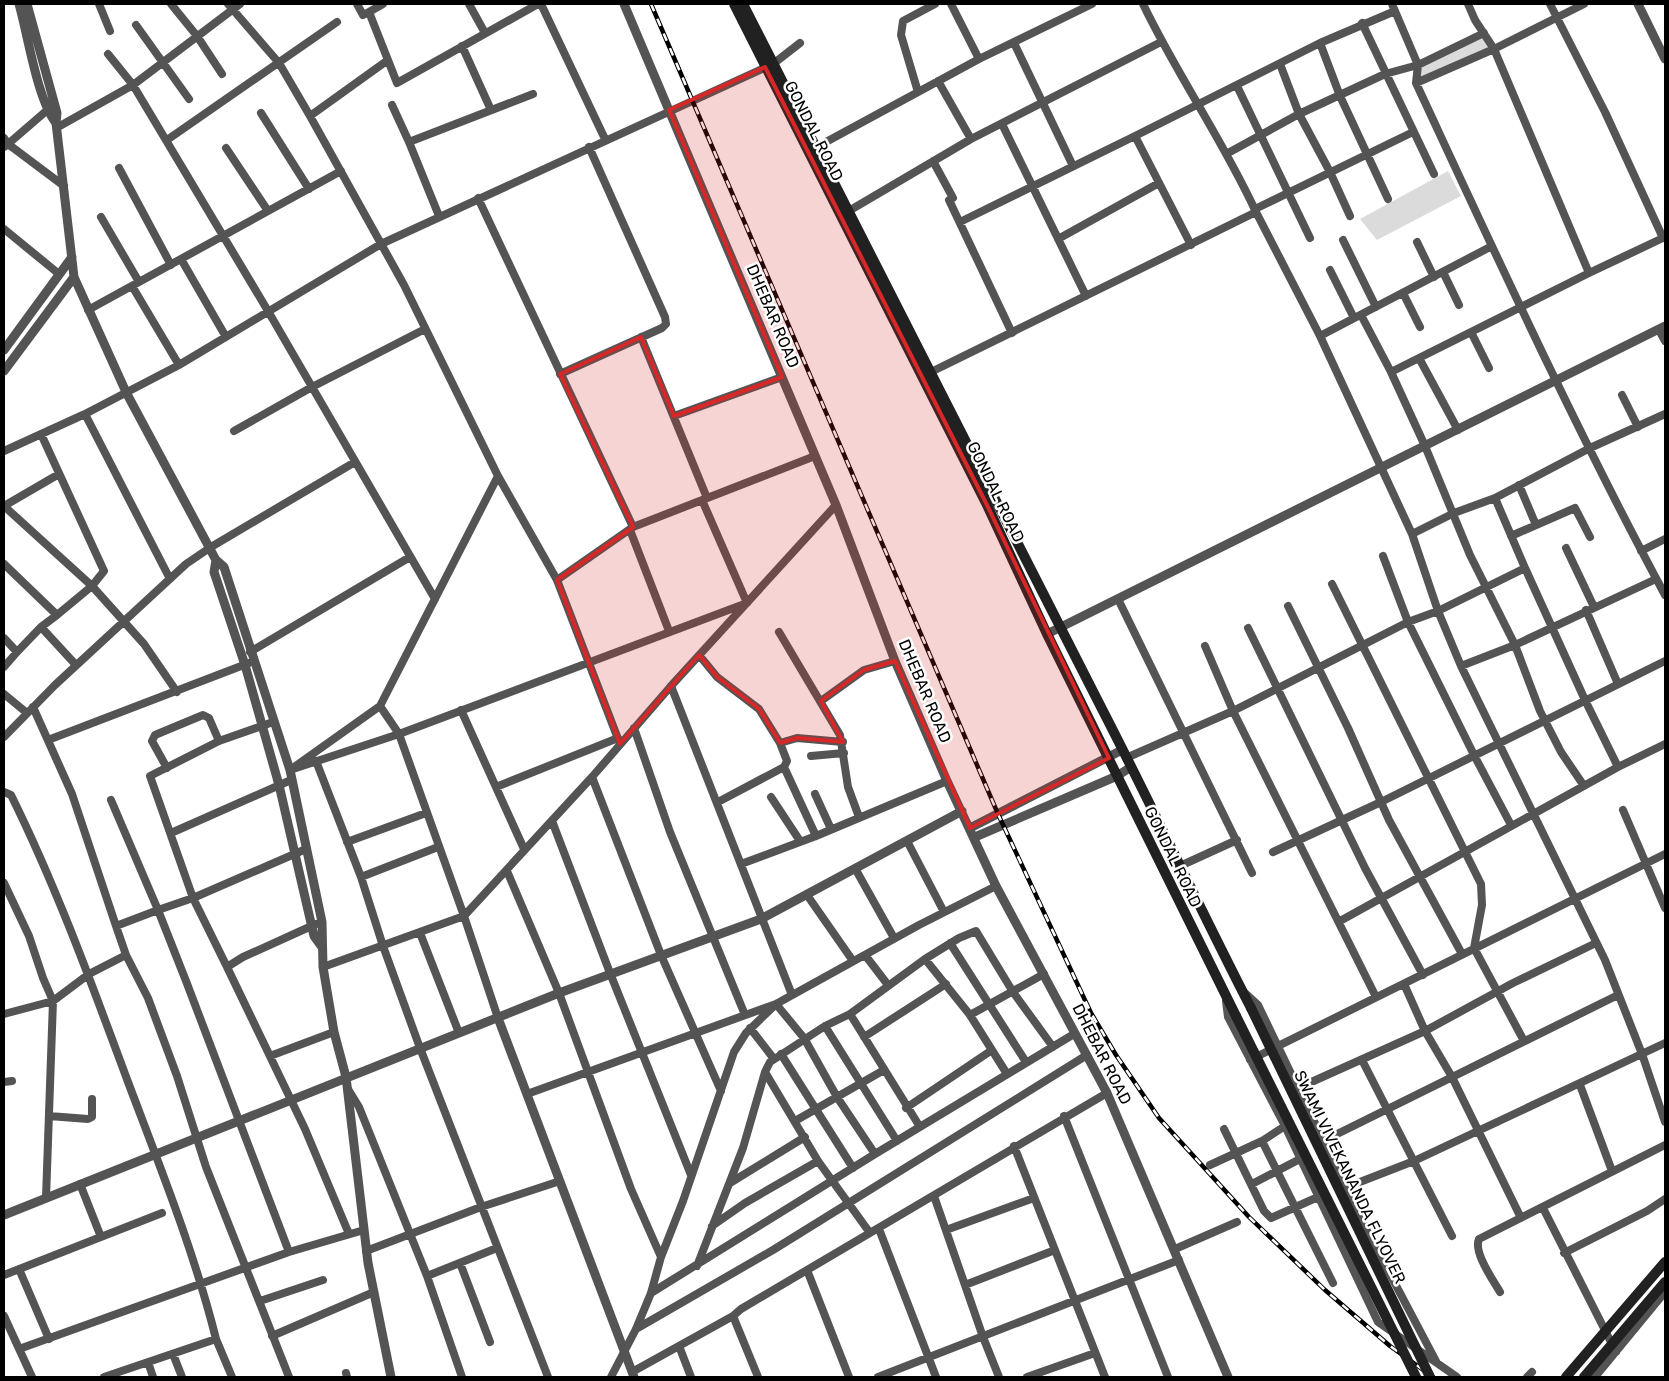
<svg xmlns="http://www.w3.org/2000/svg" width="1669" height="1381" viewBox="0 0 1669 1381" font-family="Rubik,sans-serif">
<rect width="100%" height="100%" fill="#fff"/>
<path fill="#dbdbdb" d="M1484 33 1489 51 1421 81 1418 65Z
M1448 171 1461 196 1377 240 1360 219Z"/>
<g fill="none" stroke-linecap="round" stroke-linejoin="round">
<path stroke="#545454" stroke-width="8" d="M99 4 110 31
M171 4 197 36 222 74
M228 4 279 63 310 116 404 285 498 476 380 706
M357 4 363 15 369 12 397 83 538 4
M469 4 485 33
M541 4 605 139
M951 4 979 59
M1143 4C1177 75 1223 140 1256 212
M1392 4 1418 65 1416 83C1496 255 1575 428 1665 595
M1468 4 1475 20 1494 49 1589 273
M1550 4 1605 112 1663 238
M369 12 383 4
M1362 23 1434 174
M136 25 189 99
M1014 43 1073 166
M1320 43 1340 96 1388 199
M462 46 491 110
M108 54 133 85 240 4
M1280 64 1299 114 1330 172 1350 216
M938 81 971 139
M1416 83 1494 49 1584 4
M1237 86 1310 238
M918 92 901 35 903 21 935 4
M392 105 409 142
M261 113 309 189
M310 116 388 60
M1002 124 1086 296
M58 127 133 85 268 311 435 599
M1135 136 1320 43 1395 11
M4 138 8 144 52 106
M167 140 337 22
M4 147 8 144 64 186
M226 148 268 211
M813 149 979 59 1092 4
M1228 153 1299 114 1385 74 1418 65 1484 33
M933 161 953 198 949 200 1012 333
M119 168 171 265
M478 198 633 527
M1255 209 1413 132
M847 212 971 139 1161 42
M439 216 409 142 533 94
M101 217 139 282
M960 222 1135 136 1191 245
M4 229 59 274
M1058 239 1159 183
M1343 240 1376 307
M1417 242 1434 277
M181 259 226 337
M1330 270 1354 318
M1443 272 1459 305
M132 286 179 365
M1403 293 1420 327
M88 310 341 171
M1361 315 1391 372 1425 446 1470 555 1515 645 1540 711 1561 752 1584 786
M1659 330 1665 341
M1471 332 1489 368
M1320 336 1492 246
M641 337 707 498
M1419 358 1458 430
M931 372 1256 212 1320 336 1412 534 1438 611 1461 666 1605 960 1642 1054 1665 1122
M1391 372 1589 273 1665 237
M560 374 662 328 666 324 665 317 589 147
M1622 395 1638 427
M85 414 170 579
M674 416 782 377
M234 431 312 387 425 329
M4 451 85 414 179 365 381 244 773 64 800 43
M498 476 557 580
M1519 485 1536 525
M4 506 92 586 104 571 41 434
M4 506 59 474
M630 530 669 631
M1412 534 1454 513 1495 498 1590 448 1665 414
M1511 536 1575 508 1590 537
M1566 548 1594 607
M1641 551 1665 539
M1383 556 1408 622 1474 755 1511 825
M4 564 57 615 92 586 144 644 177 692
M1525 568 1585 700 1618 767
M1332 584 1481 884 1482 905 1474 948 1524 1041
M1118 599 1252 873
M1288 606 1348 728 1389 820 1462 954
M1586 610 1618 684
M41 627 76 665
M1248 628 1365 868 1423 975
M779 632 840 735 848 787 859 817
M4 638 17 652 41 627 57 615
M1205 646 1233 711 1376 997
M250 652 410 557
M699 655 717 677 759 709 780 743 787 761 784 767 718 802
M1461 666 1515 645 1656 579
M4 667 17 652
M671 686 792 995
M4 694 27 713
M821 701 864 670 895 661
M380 706 399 734 290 770Z
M33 707 72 794 116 926
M461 710 524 849
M273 722 219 741 150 776 193 898 158 910 186 981 289 1252
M634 728 670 832 745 1015
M4 737 55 685 186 564 211 547 355 462
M48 740 249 663
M780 743 797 738 843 742
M620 744 557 580 633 527 815 456
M811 756 844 753
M1126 758 1233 711 1408 622 1438 611 1525 568 1495 498
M316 761 361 877 383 946 420 1048 548 1377
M784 767 816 836
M167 768 152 741 155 735 203 715 209 718 219 741
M592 777 661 955 721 1091
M496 787 618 738
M4 792 11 795C57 888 92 985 128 1082 160 1167 194 1251 216 1339
M815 794 831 829
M771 797 800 841
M111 800 158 910 116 926 126 955 148 998 177 1076 206 1167 289 1377
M1623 810 1665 908
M552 821 610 973 691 1175
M171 833 291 780
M907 841 944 912
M347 842 426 813
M1273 852 1381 802 1665 661
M741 864 816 836 947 781
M1180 866 1237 840
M856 870 894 938
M507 871 559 993 631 1189 661 1257
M361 877 438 847
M4 883 29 936 43 978 53 1001 89 974 126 955
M807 895 853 961
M1340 921 1618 767 1665 744
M316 924 243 957 227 967 305 1129 349 1234
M420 933 459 1033
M950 943 1026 1062
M865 955 888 985
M925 959 959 938 976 931 1013 992 1053 1047
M227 967 193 898 306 849
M323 967 464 916 592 777 671 686 836 505
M1404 984 1425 1031 1452 1077 1521 1218
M1246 994 1258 1005 1363 1223 1437 1363
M1226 1001 1228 1017 1285 1126 1378 1322 1457 1377
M4 1014 53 1001 46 1198
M850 1014 920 1127
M970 1015 1044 974
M498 1018 464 916 399 734 747 603 702 500
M825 1026 897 1141
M750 1028 774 1059
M864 1037 946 984
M781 1054 853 1168
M270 1056 334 1032
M1250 1060 1665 854
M1362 1060 1452 1236
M4 1082 12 1081
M1580 1085 1612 1171
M1298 1088 1425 1031 1513 983 1596 943
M348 1089 359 1107 427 1276 462 1377
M527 1094 776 1004 804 1038 837 1097 875 1154
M906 1108 992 1050
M49 1116 88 1119 92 1117V1099
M1064 1116 1168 1377
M795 1121 884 1070
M1224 1129 1264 1211 1271 1218 1318 1197
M1262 1141 1333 1283
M1323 1141 1618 995
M1014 1146 1105 1377
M1210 1165 1262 1141 1285 1126
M730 1183 805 1137
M80 1184 101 1237
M1252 1184 1300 1159
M1347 1187 1414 1161 1665 1043
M934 1196 983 1337 999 1377
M1543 1208 1616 1352
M712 1226 745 1203 818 1161
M879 1229 936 1377
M946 1230 1034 1198
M870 1233 818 1161 765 1072 770 1062 825 1026 850 1014 925 959 970 1015 1007 1074
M1175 1249 1237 1222
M366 1251 481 1207 560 1181
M1564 1253 1647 1211 1665 1199
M460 1263 490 1342
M697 1266 743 1148 765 1072
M19 1269 49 1339
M807 1270 849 1377
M4 1275 162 1213
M427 1276 497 1248
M965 1285 1055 1250
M1500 1292C1493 1280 1473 1252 1479 1239L1665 1145
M651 1293 875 1154 1074 1034
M260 1301 323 1280
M4 1316 32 1377
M733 1316 758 1377
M636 1329 773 1250 1087 1055
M272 1336 374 1292
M679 1346 691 1377
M19 1349 289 1252 364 1230
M173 1354 182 1377
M148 1362 153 1377
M632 1372 733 1316 741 1309 1107 1093
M346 1373 347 1377
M104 1377 216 1339 232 1377
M611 1377 636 1329 651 1293 661 1257 683 1201 734 1052 746 1033 776 1004 919 925 996 886
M878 1377 1179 1260
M1027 1377 1095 1353
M1527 1377 1532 1372
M1595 1377 1665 1292"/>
<path stroke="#545454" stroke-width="9" d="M19 4C28 35 37 99 56 123
M27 4 57 113 56 123 74 277 126 392 216 560 224 567 290 770 322 922 323 967 334 1032 346 1077 368 1263 391 1377
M624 4 836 505 895 661 947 781 996 886 1107 1093 1228 1377
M1638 4 1665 59
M4 350 72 257
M4 371 74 277
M216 560 214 572 245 665 279 785 314 936 322 947
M1047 634 1665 326
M970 828 1122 750
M975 837 1117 776 1131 767
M498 1018 634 1377
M4 1215 559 993 761 919 962 811"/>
<path stroke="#212121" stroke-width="10" d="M734 4 987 505 1047 634 1236 1016
M743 4C862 239 982 474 1102 709 1153 808 1200 909 1251 1008"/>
<defs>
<path id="rail" d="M651 4 998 814 1091 1013 1116 1055 1159 1118 1249 1217 1325 1290 1390 1346 1433 1377"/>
</defs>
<use href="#rail" stroke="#000" stroke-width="4.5"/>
<use href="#rail" stroke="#fff" stroke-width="2.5" stroke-dasharray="8" stroke-linecap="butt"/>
<path stroke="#212121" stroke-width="10" d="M1251 1008 1430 1377
M1236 1016 1416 1377
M1566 1377 1665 1262
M1584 1377 1665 1282"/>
</g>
<path fill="#d62828" fill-opacity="0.2" stroke="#d62828" stroke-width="4" stroke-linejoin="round" d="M765 67 987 505 1109 758 970 828 895 661 864 670 821 701 843 742 797 738 780 743 759 709 717 677 699 655 620 744 557 580 633 527 560 374 641 337 674 416 782 377 669 110Z"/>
<g text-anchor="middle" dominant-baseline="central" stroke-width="5" stroke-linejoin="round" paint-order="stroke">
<g font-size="16" fill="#000" stroke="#fff">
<text transform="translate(814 131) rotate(63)">GONDAL ROAD</text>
<text transform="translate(773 316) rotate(67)">DHEBAR ROAD</text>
<text transform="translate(996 492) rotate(64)">GONDAL ROAD</text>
<text transform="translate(925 691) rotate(67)">DHEBAR ROAD</text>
<text transform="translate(1173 857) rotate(64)">GONDAL ROAD</text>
<text transform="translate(1102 1054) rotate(63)">DHEBAR ROAD</text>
<text transform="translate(1350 1177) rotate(64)">SWAMI VIVEKANANDA FLYOVER</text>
</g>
</g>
<rect width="1669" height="1381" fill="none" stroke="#000000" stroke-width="10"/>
</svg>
